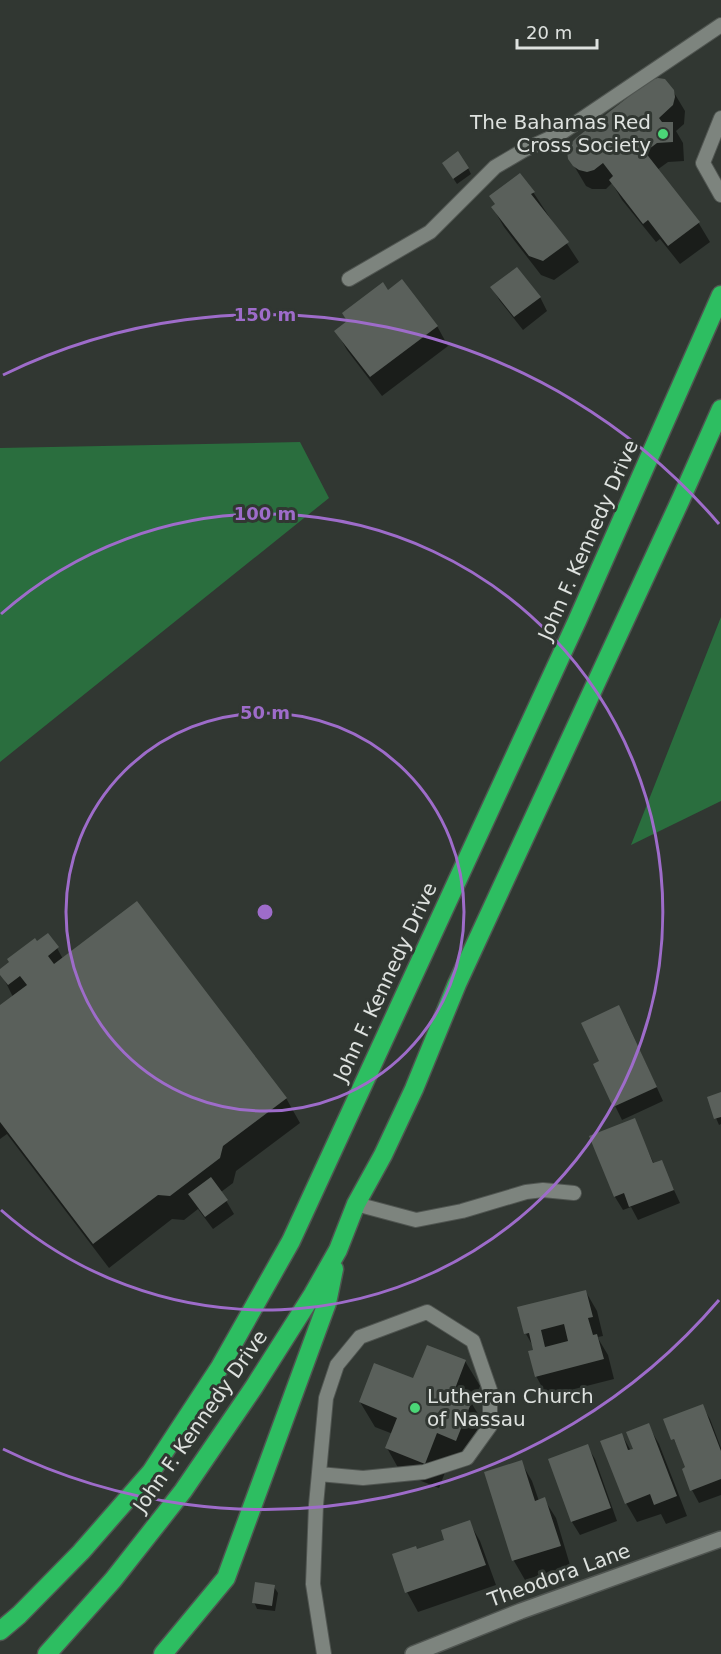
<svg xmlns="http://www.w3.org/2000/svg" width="721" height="1654" viewBox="0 0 721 1654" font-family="'DejaVu Sans',sans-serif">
<rect width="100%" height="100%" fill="#313732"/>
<path fill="#2a6e3e" d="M300 442 329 498 0 762V448Z
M721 617V801L631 845Z"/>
<path fill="#0007" d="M673 91 685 111 684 124 676 131 683 143 684 161 668 162 657 170 698 222 710 242 680 264 660 239 656 242 622 200 612 183 606 189H592L586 186 570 159Z
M468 168 471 174 457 184 447 169Z
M533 192 579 262 554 280 541 275 504 227 493 208Z
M492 288 540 297 547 311 523 330 500 301Z
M437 326 448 346 382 396 347 350 336 331Z
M57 948 63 959 286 1098 300 1123 236 1171 233 1183 221 1192 234 1214 213 1229 198 1209 184 1220 172 1219 109 1268 7 1134 0 1139V1007L13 997 0 971Z
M626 1020 663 1101 622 1120 595 1065 601 1062Z
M721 1094V1124L719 1125 716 1118Z
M634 1120 654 1164 661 1162 680 1203 638 1220 631 1207 623 1210 615 1197 591 1137Z
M586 1292 597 1311 603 1336 598 1337 599 1340 608 1355 614 1379 547 1396 536 1376 534 1348 526 1334Z
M465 1361 480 1386 472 1404 486 1427 470 1465 451 1457 439 1488 401 1473 387 1448 393 1434 375 1427 360 1402Z
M702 1406 710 1419 721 1448V1495L699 1503 692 1490 687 1468 665 1420Z
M648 1425 659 1444 687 1516 666 1524 661 1514 637 1522 626 1503 622 1435 631 1451 635 1450Z
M587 1446 595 1459 617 1521 580 1535 572 1522 550 1460Z
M521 1462 532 1481 539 1501 544 1499 556 1518 570 1565 525 1580 514 1561 486 1473Z
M469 1522 480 1541 496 1585 418 1612 407 1592 393 1555 417 1551 446 1541Z
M274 1587 278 1593 275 1611 257 1609 254 1602Z"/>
<path fill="#5a605b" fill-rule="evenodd" d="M658 78 665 79 674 90 675 97 673 105 659 118 662 122H673V142L657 143 645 152 700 222 668 246 648 220 643 224 609 180 613 176 603 163 594 170 587 172 579 170 573 166 568 159 567 151 570 144 576 138 650 80Z
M458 151 469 168 453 179 442 163Z
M520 173 535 192 531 194 569 242 543 261 529 256 491 207 495 204 489 196Z
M517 267 541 297 514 317 490 287Z
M402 279 438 326 370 377 334 331 347 321 342 313 383 282 388 290Z
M137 901 287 1098 223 1146 220 1158 170 1196 158 1195 93 1244 0 1122V1005L27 985 20 976 8 985 0 975V969L9 962 7 959 35 938 37 941 48 933 59 947 48 956 54 964Z
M619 1005 657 1087 613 1107 593 1064 599 1061 581 1023Z
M721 1092V1117L714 1119 707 1097Z
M635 1118 653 1163 662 1160 674 1190 629 1207 624 1193 614 1197 589 1136Z
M211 1177 228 1200 205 1217 188 1194Z
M586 1290 593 1317 588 1318 593 1335 597 1334 604 1359 535 1377 528 1351 533 1350 529 1333 524 1334 517 1307ZM564 1324 568 1341 545 1347 541 1330Z
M427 1345 466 1360 453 1394 472 1401 456 1441 437 1433 425 1464 385 1448 397 1418 359 1402 374 1363 413 1378Z
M703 1404 721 1451V1479L690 1491 682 1469 685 1467 674 1439 671 1440 663 1419Z
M649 1423 677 1496 654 1505 650 1494 625 1504 600 1441 622 1433 628 1450 633 1449 626 1432Z
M588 1444 611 1508 571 1522 548 1459Z
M522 1460 535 1501 545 1497 561 1546 512 1561 484 1472Z
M470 1520 486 1565 405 1593 392 1554 416 1546 417 1549 444 1540 441 1530Z
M255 1582 275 1585 272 1606 252 1603Z"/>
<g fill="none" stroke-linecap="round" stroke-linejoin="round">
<defs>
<path id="lane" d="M721 118 703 163 721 195
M349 279 430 232 495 167 524 150 561 133 721 25
M356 1204 416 1220 462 1211 526 1192 543 1190 574 1193
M319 1474 363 1478 424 1472 467 1458 490 1426V1390L473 1341 427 1312 360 1337 337 1365 326 1398 316 1505 313 1584 324 1654"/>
<path id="street" d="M413 1654 521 1611 721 1539"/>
<path id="highway" d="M0 1631 19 1615 81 1552 151 1472 220 1367 291 1241 577 621 721 295
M47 1654 113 1580 183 1491 254 1387 313 1294 338 1250 356 1204 383 1155 414 1089 457 984 681 499 721 409
M163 1654 226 1578 327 1303 334 1269"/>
</defs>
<use href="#lane" stroke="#505551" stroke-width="16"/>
<use href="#street" stroke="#505551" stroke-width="18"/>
<use href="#highway" stroke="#505551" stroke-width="21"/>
<use href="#lane" stroke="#7d847e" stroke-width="14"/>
<use href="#street" stroke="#7d847e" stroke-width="15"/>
<use href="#highway" stroke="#2dbe61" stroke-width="18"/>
</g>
<g fill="none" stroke="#9e6cca" stroke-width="3">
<circle cx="265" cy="912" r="199"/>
<path d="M1 614A398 398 0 1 1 1 1210"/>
<path d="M719 1300A597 597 0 0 1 3 1449M3 375A597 597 0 0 1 719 524"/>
</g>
<g fill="#4bd677" stroke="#313732" stroke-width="2">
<circle cx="663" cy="134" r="6"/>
<circle cx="415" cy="1408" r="6"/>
</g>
<g text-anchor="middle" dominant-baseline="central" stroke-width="6" stroke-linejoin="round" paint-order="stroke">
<g font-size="20" fill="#dee2df" stroke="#313732" text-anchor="end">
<text x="651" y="122">The Bahamas Red<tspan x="651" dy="23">Cross Society</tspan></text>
<text x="427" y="1396" text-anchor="start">Lutheran Church<tspan x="427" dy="23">of Nassau</tspan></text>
</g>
<g font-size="20" fill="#dee2df" stroke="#313732">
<text transform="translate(588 540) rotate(-66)">John F. Kennedy Drive</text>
<text transform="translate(385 982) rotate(-65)">John F. Kennedy Drive</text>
<text transform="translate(200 1421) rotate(-55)">John F. Kennedy Drive</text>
<text transform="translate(559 1575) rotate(-20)">Theodora Lane</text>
</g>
</g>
<circle cx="265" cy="912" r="9" fill="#9e6cca" stroke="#313732" stroke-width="3"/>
<g font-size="18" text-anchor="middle" font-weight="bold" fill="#9e6cca" stroke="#313732" stroke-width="6" stroke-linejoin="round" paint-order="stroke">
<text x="265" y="321">150 m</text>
<text x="265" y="520">100 m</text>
<text x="265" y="719">50 m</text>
</g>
<path d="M517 39v9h80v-9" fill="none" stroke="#dee2df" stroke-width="3"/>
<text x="526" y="39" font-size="18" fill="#dee2df" stroke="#313732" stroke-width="4.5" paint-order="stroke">20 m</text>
</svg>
